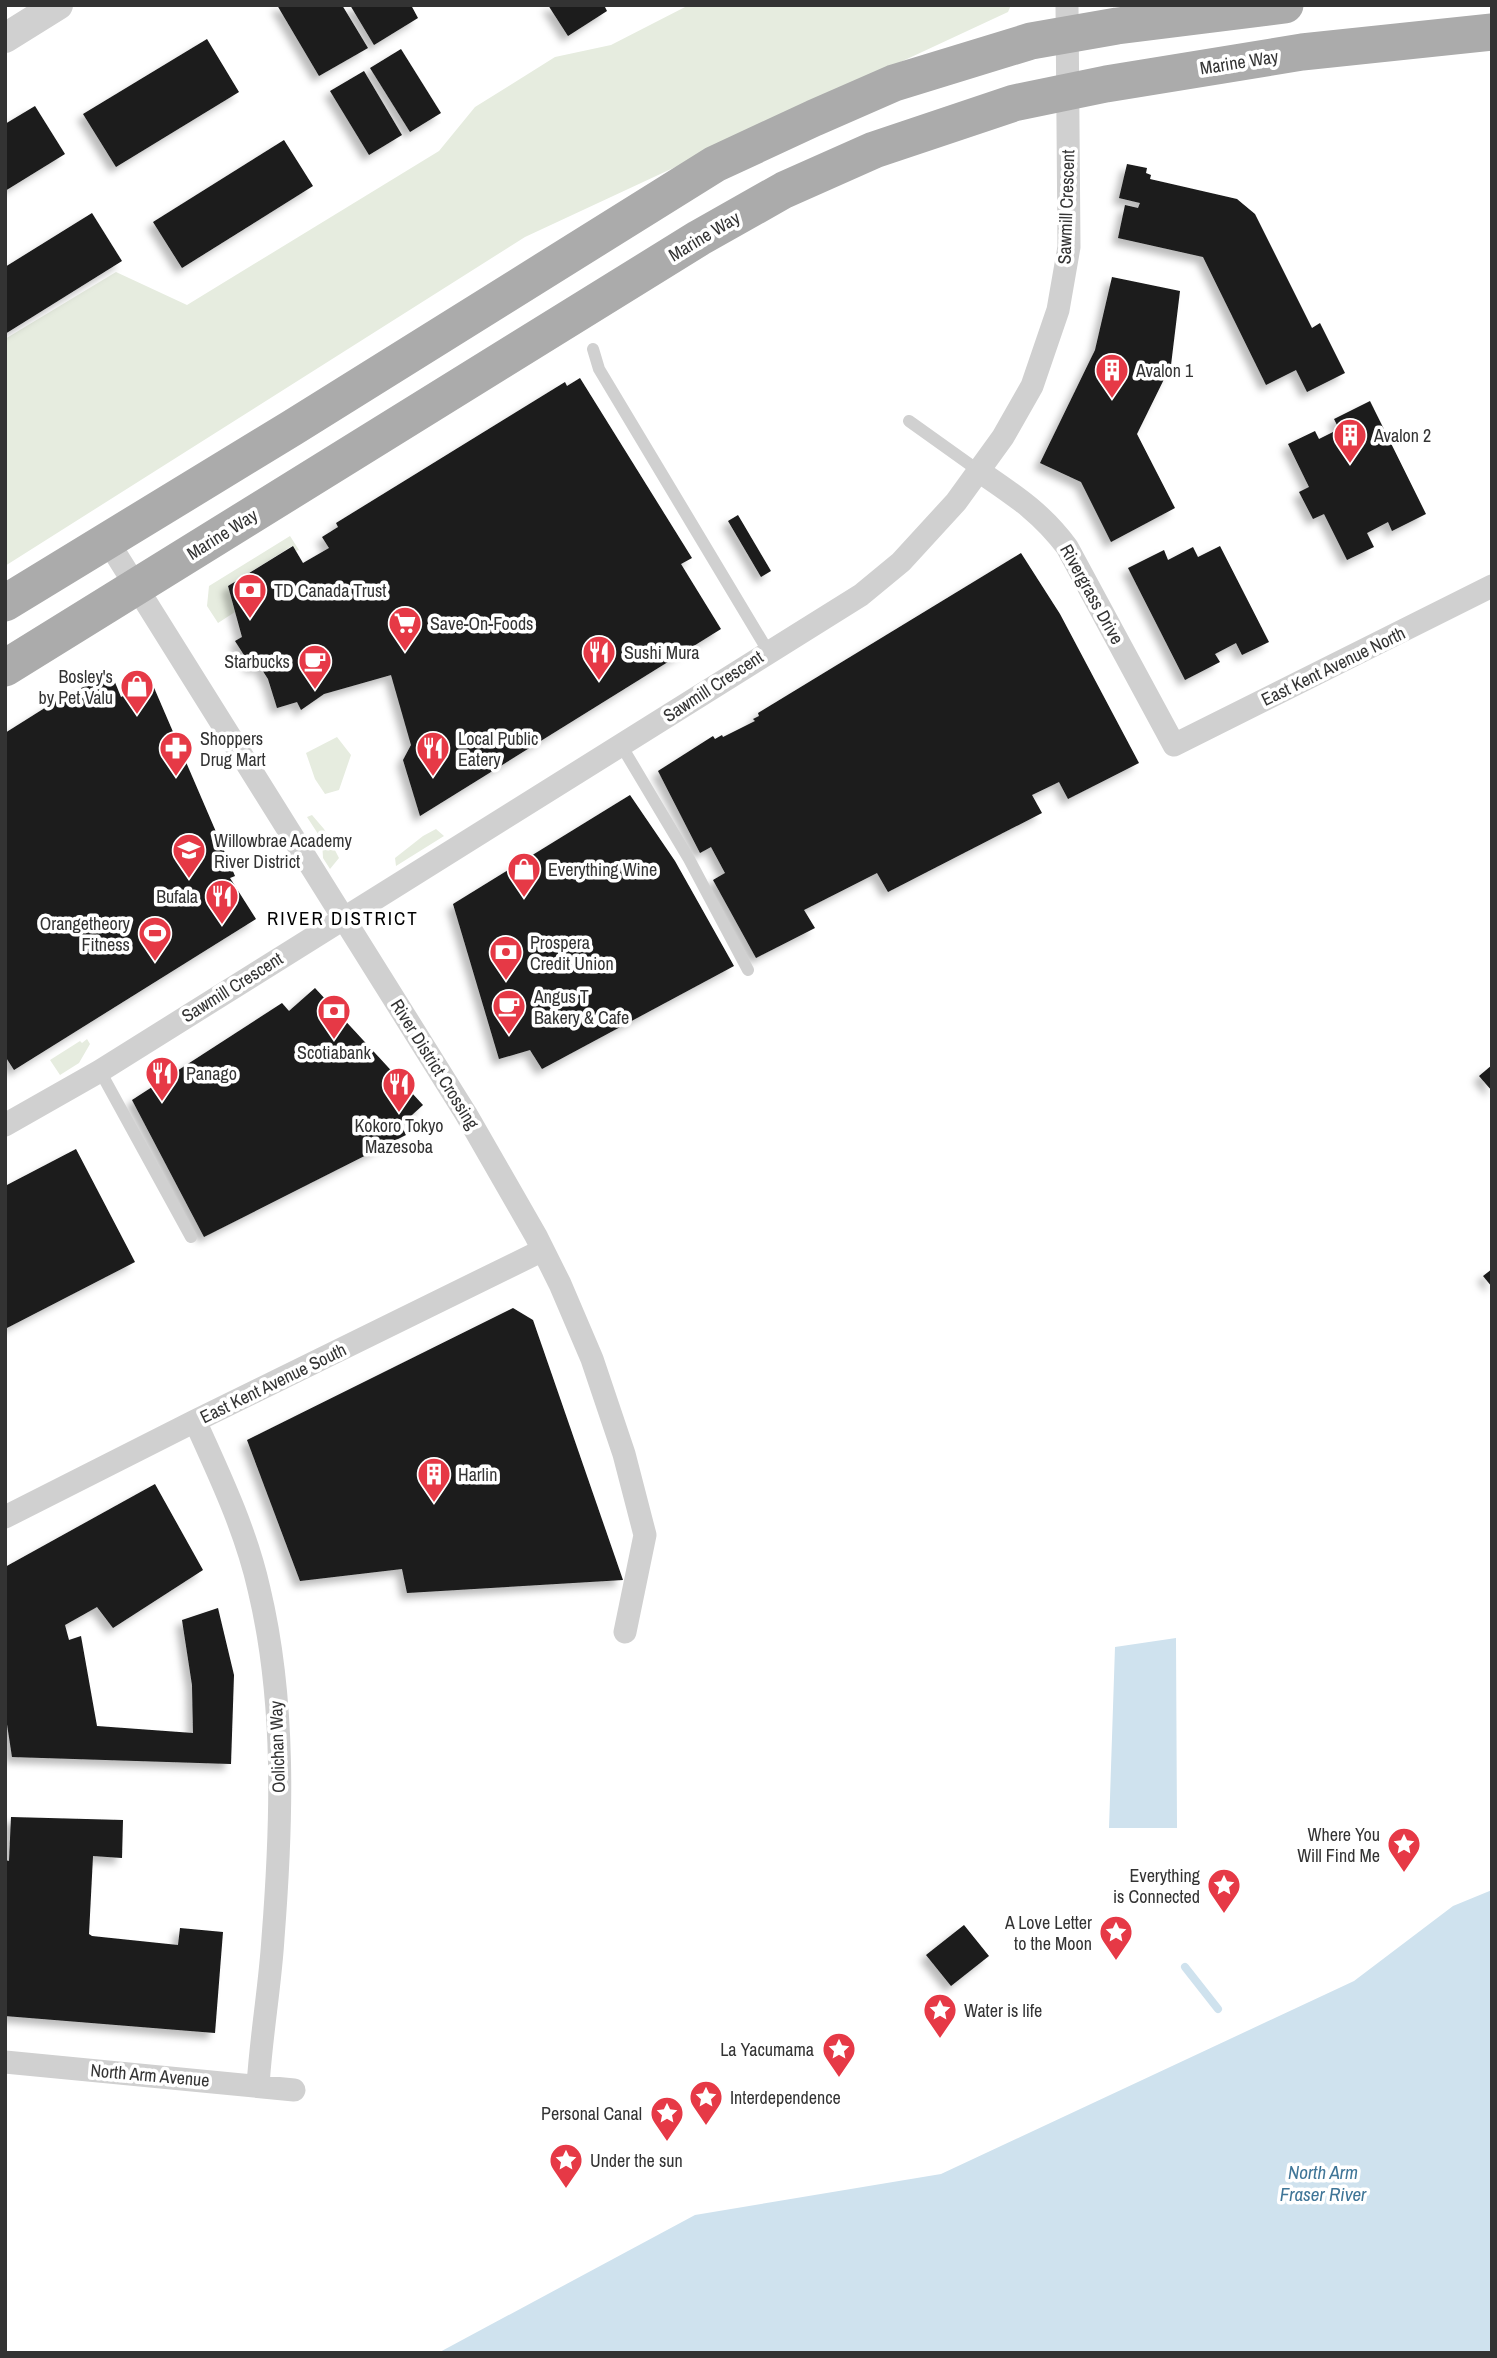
<svg xmlns="http://www.w3.org/2000/svg" width="1497" height="2358" viewBox="0 0 1497 2358" font-family="'Archivo Narrow',sans-serif">
<defs>
<filter id="shadow"><feDropShadow dx="-6" dy="6" stdDeviation="3.5" flood-color="#0004"/></filter>
</defs>
<rect width="100%" height="100%" fill="#fff"/>
<path fill="#e6ecdf" d="M689 5H1011L1008 12 525 237 5 566V339L116 272 187 305 439 151 475 107 555 57 611 45Z
M290 536 299 550 296 551 292 546 228 586 235 612 218 623 207 606 209 586Z
M337 737 351 755 339 790 325 794 315 779 306 753Z
M312 815 324 829 339 858 330 869 323 858 322 840 307 817Z
M436 829 444 836 396 866 395 858 423 836Z
M87 1039 90 1044 79 1063 60 1075 50 1060 80 1041 82 1043Z"/>
<path fill="#cfe2ee" d="M1176 1638 1177 1828H1109L1115 1647Z
M1492 1890V2353H438L695 2215 941 2174 1354 1981 1453 1906Z"/>
<g fill="none" stroke-linecap="round" stroke-linejoin="round">
<path stroke="#cfe2ee" stroke-width="8" d="M1185 1967 1218 2009"/>
</g>
<path fill="#1a1a1a" filter="url(#shadow)" d="M277 5H342L368 48 319 76Z
M350 5H411L418 18 374 45Z
M548 5H604L607 11 568 36Z
M207 39 239 92 116 167 83 114Z
M401 49 441 113 410 132 370 68Z
M364 71 402 135 369 155 330 91Z
M35 106 65 154 5 191V124Z
M284 140 313 186 182 268 153 222Z
M1127 164 1147 168 1146 173 1151 175 1150 179 1237 199 1255 214 1312 328 1320 323 1345 373 1307 392 1296 370 1266 385 1203 257 1118 238 1125 205 1138 208 1140 203 1119 198Z
M92 213 122 261 5 334V267Z
M1112 277 1180 291 1171 365 1137 434 1175 508 1111 542 1081 482 1040 463 1095 350Z
M580 378 692 558 681 564 721 629 420 816 403 760 411 745 391 675 324 694 301 710 297 702 277 708 268 679 259 665 253 669 235 641 242 637 228 586 293 546 303 563 329 548 322 537 338 527 336 523 565 382 567 386Z
M1370 401 1426 514 1392 531 1388 522 1367 533 1374 547 1347 560 1324 514 1313 519 1299 492 1309 487 1288 444 1315 431 1319 439 1339 429 1334 419Z
M738 515 771 571 761 577 728 521Z
M1220 546 1269 642 1242 655 1236 643 1215 654 1220 662 1185 680 1128 568 1164 550 1168 560 1193 547 1198 557Z
M1021 553 1060 614 1139 763 1068 799 1059 782 1032 795 1042 813 888 892 877 873 804 910 815 928 756 958 713 880 725 873 711 847 700 853 658 771 713 736 715 739 722 735 723 737 755 721 753 719 759 716 758 713Z
M112 675 121 697 152 683 235 876 230 878 256 919 14 1070 5 1056V733L67 694Z
M630 795 675 861 734 966 542 1069 530 1050 499 1059 453 904Z
M315 988 423 1105 401 1125 406 1135 204 1237 132 1100 282 1003 289 1011Z
M1492 1065V1091L1479 1076Z
M76 1149 135 1262 5 1329V1186Z
M1492 1269V1287L1483 1276Z
M513 1308 533 1320 623 1580 407 1593 402 1569 300 1581 247 1440Z
M155 1484 203 1570 113 1628 97 1607 65 1625 69 1640 81 1636 97 1726 193 1733 192 1685 182 1620 218 1608 234 1675 231 1764 12 1757 5 1711V1567Z
M11 1817 123 1820 122 1858 93 1856 89 1934 92 1936 178 1945 180 1928 223 1932 215 2033 5 2016V1860L9 1861Z
M964 1925 989 1956 951 1986 926 1955Z"/>
<g fill="none" stroke-linecap="round" stroke-linejoin="round">
<path stroke="#d0d0d0" stroke-width="12" d="M593 349 599 369 768 651
M909 421 979 471
M621 745 689 859 748 970
M100 1071 191 1237"/>
<path stroke="#d0d0d0" stroke-width="23" d="M979 471C1014 495 1041 512 1067 547L1174 745 1492 586
M107 540 466 1114 536 1236 560 1284 592 1359 624 1454 645 1535 625 1632
M5 1125 100 1071 861 595 901 562 956 502 1003 437 1032 386 1058 310 1069 247 1067 5
M195 1421C220 1476 246 1531 259 1589 286 1702 282 1823 273 1938 270 1987 261 2036 258 2086
M5 1517 195 1421 543 1250
M5 2062 294 2090"/>
<path stroke="#d0d0d0" stroke-width="30" d="M5 38 58 5"/>
<path stroke="#ababab" stroke-width="37" d="M5 603 292 428 715 164 814 118 894 83 1031 41 1117 26 1285 5
M5 668 699 238 784 190 874 150 1014 103 1106 84 1302 52 1492 32"/>
</g>
<defs>
<symbol id="building-pin" viewBox="-11 -11 22 30"><path d="M0 17L-7.5 6A9.5 9.5 0 1 1 7.5 6Z" fill="#e63946" stroke="#fff"/><path d="M-4-6H4V6H1V3H-1V6H-4ZM-2.5-4.3h1.7v1.8h-1.7ZM.8-4.3h1.7v1.8H.8ZM-2.5-1h1.7V.8h-1.7ZM.8-1h1.7V.8H.8Z" fill="#fff"/></symbol>
<symbol id="bank-pin" viewBox="-11 -11 22 30"><path d="M0 17L-7.5 6A9.5 9.5 0 1 1 7.5 6Z" fill="#e63946" stroke="#fff"/><path d="M-6-4H6V4H-6ZM0-2.3a2.3 2.3 0 1 0 0 4.6a2.3 2.3 0 1 0 0-4.6Z" fill="#fff"/></symbol>
<symbol id="supermarket-pin" viewBox="-11 -11 22 30"><path d="M0 17L-7.5 6A9.5 9.5 0 1 1 7.5 6Z" fill="#e63946" stroke="#fff"/><path d="M-6-5.5h2.5l.6 2H6L4.5 2H-2.5L-4.4-4H-6ZM-1.5 3.2a1.3 1.3 0 1 0 .1 0ZM3 3.2a1.3 1.3 0 1 0 .1 0Z" fill="#fff"/></symbol>
<symbol id="restaurant-pin" viewBox="-11 -11 22 30"><path d="M0 17L-7.5 6A9.5 9.5 0 1 1 7.5 6Z" fill="#e63946" stroke="#fff"/><path d="M-5-6h1v4h1v-4h1v4h1v-4h1v5L-1.5 .5V6h-2V.5L-5-1ZM5-6V6H3V1.5H1.5Q1.5-4 5-6Z" fill="#fff"/></symbol>
<symbol id="cafe-pin" viewBox="-11 -11 22 30"><path d="M0 17L-7.5 6A9.5 9.5 0 1 1 7.5 6Z" fill="#e63946" stroke="#fff"/><path d="M-5.5-4.5H6V0H3Q3 3.5 0 3.5H-2.5Q-5.5 3.5-5.5 0ZM3-3.2v2h1.7v-2ZM-6 4.5H4V6H-6Z" fill="#fff"/></symbol>
<symbol id="shop-pin" viewBox="-11 -11 22 30"><path d="M0 17L-7.5 6A9.5 9.5 0 1 1 7.5 6Z" fill="#e63946" stroke="#fff"/><path d="M-5-2.5h2.3a2.7 3.5 0 0 1 5.4 0H5L5.5 6h-11ZM-1.5-2.5h3a1.5 2.3 0 0 0-3 0Z" fill="#fff"/></symbol>
<symbol id="pharmacy-pin" viewBox="-11 -11 22 30"><path d="M0 17L-7.5 6A9.5 9.5 0 1 1 7.5 6Z" fill="#e63946" stroke="#fff"/><path d="M-2-6h4v4h4v4h-4v4h-4v-4h-4v-4h4Z" fill="#fff"/></symbol>
<symbol id="school-pin" viewBox="-11 -11 22 30"><path d="M0 17L-7.5 6A9.5 9.5 0 1 1 7.5 6Z" fill="#e63946" stroke="#fff"/><path d="M0-5L7-2L0 1L-7-2ZM-4 1L0 2.5L4 1V4Q0 6-4 4Z" fill="#fff"/></symbol>
<symbol id="stadium-pin" viewBox="-11 -11 22 30"><path d="M0 17L-7.5 6A9.5 9.5 0 1 1 7.5 6Z" fill="#e63946" stroke="#fff"/><path d="M0-5a6.5 5 0 1 0 0 10a6.5 5 0 1 0 0-10ZM-3.5-1.8h7v3.6h-7Z" fill="#fff"/></symbol>
<symbol id="sight-pin" viewBox="-11 -11 22 30"><path d="M0 17L-7.5 6A9.5 9.5 0 1 1 7.5 6Z" fill="#e63946" stroke="#fff"/><path d="M0-6L1.8-2.2L6-1.7L2.9 1.2L3.7 5.4L0 3.3L-3.7 5.4L-2.9 1.2L-6-1.7L-1.8-2.2Z" fill="#fff"/></symbol>
</defs>
<g fill-rule="evenodd">
<use href="#building-pin" x="1093" y="351" width="38" height="52"/>
<use href="#building-pin" x="1331" y="416" width="38" height="52"/>
<use href="#bank-pin" x="231" y="571" width="38" height="52"/>
<use href="#supermarket-pin" x="386" y="604" width="38" height="52"/>
<use href="#restaurant-pin" x="580" y="633" width="38" height="52"/>
<use href="#cafe-pin" x="296" y="642" width="38" height="52"/>
<use href="#shop-pin" x="118" y="667" width="38" height="52"/>
<use href="#pharmacy-pin" x="157" y="729" width="38" height="52"/>
<use href="#restaurant-pin" x="414" y="729" width="38" height="52"/>
<use href="#school-pin" x="170" y="831" width="38" height="52"/>
<use href="#shop-pin" x="505" y="850" width="38" height="52"/>
<use href="#restaurant-pin" x="203" y="877" width="38" height="52"/>
<use href="#stadium-pin" x="136" y="914" width="38" height="52"/>
<use href="#bank-pin" x="487" y="933" width="38" height="52"/>
<use href="#cafe-pin" x="490" y="987" width="38" height="52"/>
<use href="#bank-pin" x="315" y="992" width="38" height="52"/>
<use href="#restaurant-pin" x="143" y="1054" width="38" height="52"/>
<use href="#restaurant-pin" x="380" y="1065" width="38" height="52"/>
<use href="#building-pin" x="415" y="1455" width="38" height="52"/>
<use href="#sight-pin" x="1385" y="1825" width="38" height="52"/>
<use href="#sight-pin" x="1205" y="1866" width="38" height="52"/>
<use href="#sight-pin" x="1097" y="1913" width="38" height="52"/>
<use href="#sight-pin" x="921" y="1991" width="38" height="52"/>
<use href="#sight-pin" x="820" y="2030" width="38" height="52"/>
<use href="#sight-pin" x="687" y="2078" width="38" height="52"/>
<use href="#sight-pin" x="648" y="2094" width="38" height="52"/>
<use href="#sight-pin" x="547" y="2141" width="38" height="52"/>
</g>
<g text-anchor="middle" dominant-baseline="central" stroke-width="7" stroke-linejoin="round" paint-order="stroke">
<g font-size="18" fill="#333" stroke="#fff">
<text transform="translate(1239 62) rotate(-9)">Marine Way</text>
<text transform="translate(1066 207) rotate(-88)">Sawmill Crescent</text>
<text transform="translate(704 236) rotate(-31)">Marine Way</text>
<text transform="translate(222 534) rotate(-32)">Marine Way</text>
<text transform="translate(1092 594) rotate(61)">Rivergrass Drive</text>
<text transform="translate(1333 666) rotate(-26)">East Kent Avenue North</text>
<text transform="translate(713 686) rotate(-33)">Sawmill Crescent</text>
<text transform="translate(232 987) rotate(-32)">Sawmill Crescent</text>
<text transform="translate(435 1064) rotate(58)">River District Crossing</text>
<text transform="translate(273 1383) rotate(-26)">East Kent Avenue South</text>
<text transform="translate(277 1747) rotate(-92)">Oolichan Way</text>
<text transform="translate(150 2075) rotate(5)">North Arm Avenue</text>
</g>
<g font-size="18" fill="#333" stroke="#fff" text-anchor="start">
<text x="1136" y="370">Avalon 1</text>
<text x="1374" y="435">Avalon 2</text>
<text x="274" y="590">TD Canada Trust</text>
<text x="430" y="623">Save-On-Foods</text>
<text x="624" y="652">Sushi Mura</text>
<text x="290" y="661" text-anchor="end">Starbucks</text>
<text x="113" y="676" text-anchor="end">Bosley's<tspan x="113" dy="21">by Pet Valu</tspan></text>
<text x="200" y="738">Shoppers<tspan x="200" dy="21">Drug Mart</tspan></text>
<text x="458" y="738">Local Public<tspan x="458" dy="21">Eatery</tspan></text>
<text x="214" y="840">Willowbrae Academy<tspan x="214" dy="21">River District</tspan></text>
<text x="548" y="869">Everything Wine</text>
<text x="198" y="896" text-anchor="end">Bufala</text>
<text x="130" y="923" text-anchor="end">Orangetheory<tspan x="130" dy="21">Fitness</tspan></text>
<text x="530" y="942">Prospera<tspan x="530" dy="21">Credit Union</tspan></text>
<text x="534" y="996">Angus T<tspan x="534" dy="21">Bakery &amp; Cafe</tspan></text>
<text x="334" y="1052" text-anchor="middle">Scotiabank</text>
<text x="186" y="1073">Panago</text>
<text x="399" y="1125" text-anchor="middle">Kokoro Tokyo<tspan x="399" dy="21">Mazesoba</tspan></text>
<text x="458" y="1474">Harlin</text>
<text x="1380" y="1834" text-anchor="end">Where You<tspan x="1380" dy="21">Will Find Me</tspan></text>
<text x="1200" y="1875" text-anchor="end">Everything<tspan x="1200" dy="21">is Connected</tspan></text>
<text x="1092" y="1922" text-anchor="end">A Love Letter<tspan x="1092" dy="21">to the Moon</tspan></text>
<text x="964" y="2010">Water is life</text>
<text x="814" y="2049" text-anchor="end">La Yacumama</text>
<text x="730" y="2097">Interdependence</text>
<text x="642" y="2113" text-anchor="end">Personal Canal</text>
<text x="590" y="2160">Under the sun</text>
</g>
<g font-size="19" letter-spacing="2" fill="#000" stroke="#fff">
<text x="343" y="918">RIVER DISTRICT</text>
</g>
<g font-size="19" font-style="italic" fill="#3f7597" stroke="#fff">
<text x="1323" y="2172">North Arm<tspan x="1323" dy="22">Fraser River</tspan></text>
</g>
</g>
<rect width="1497" height="2358" fill="none" stroke="#333333" stroke-width="14"/>
</svg>
